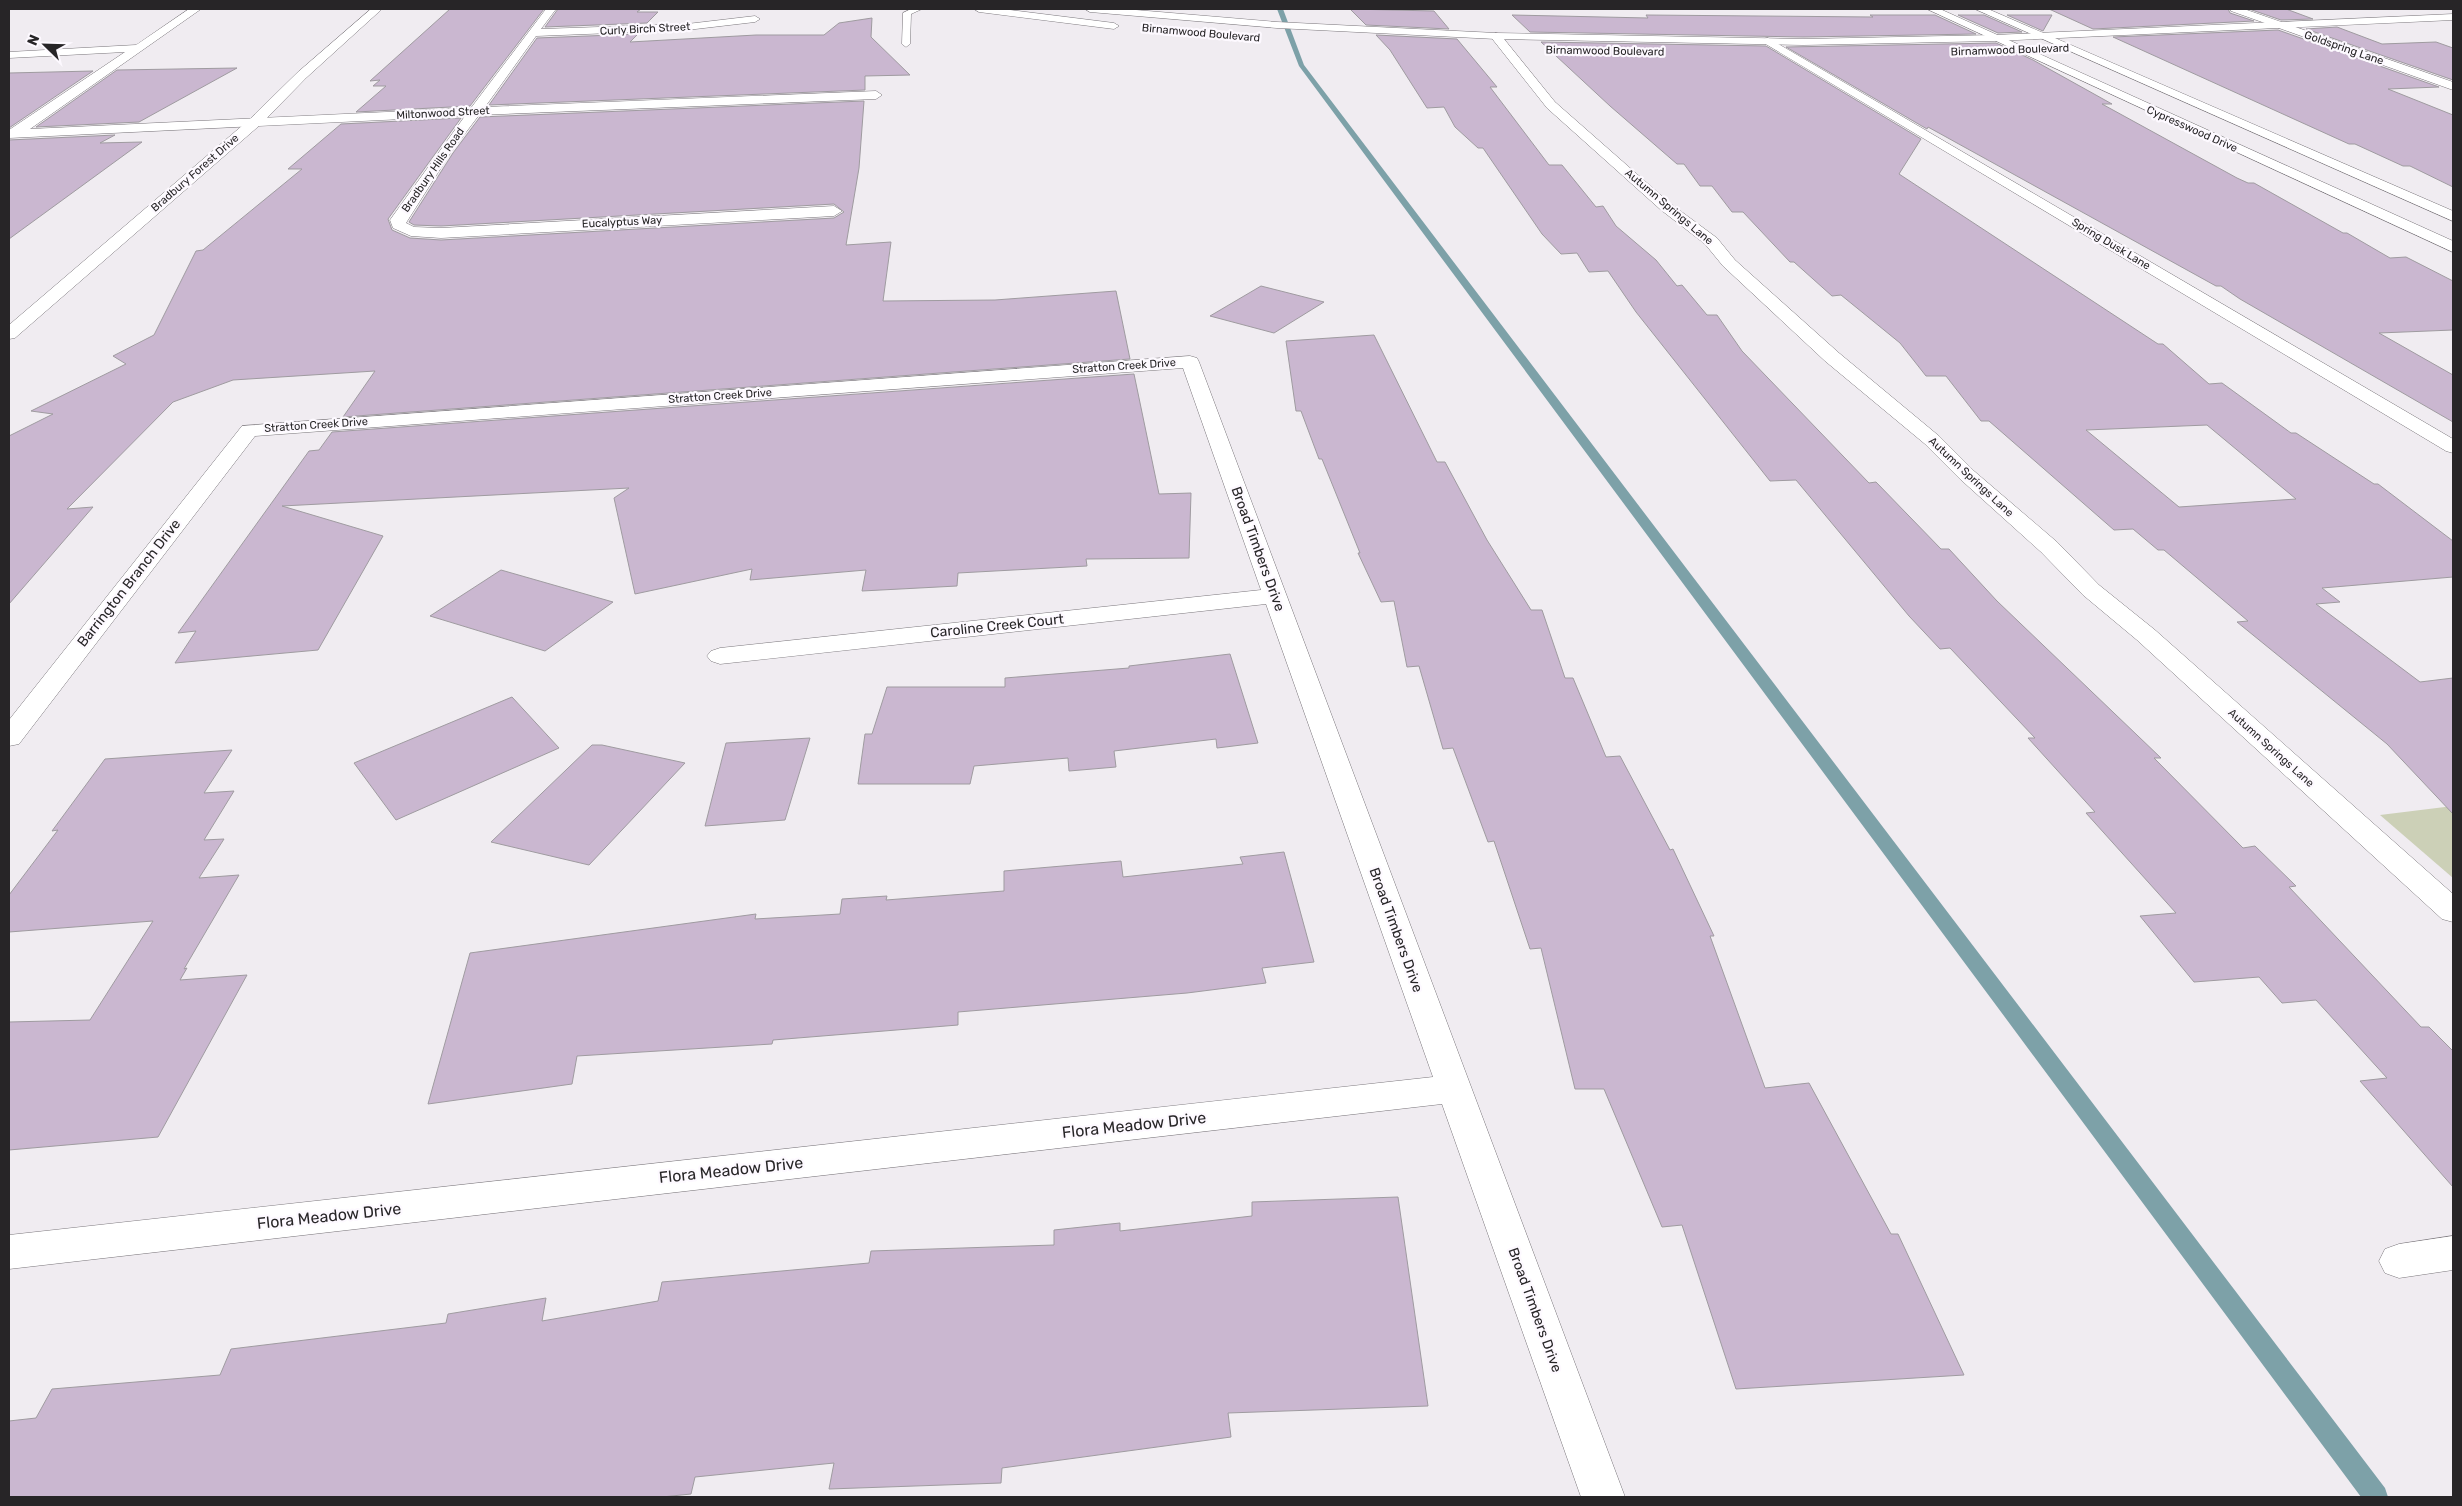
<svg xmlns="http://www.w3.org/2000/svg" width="2462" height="1506" viewBox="0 0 2462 1506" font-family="Rubik,sans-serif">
<rect width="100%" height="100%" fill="#f0ecf1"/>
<path fill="#ccd0b7" d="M2453 806V878L2380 815Z"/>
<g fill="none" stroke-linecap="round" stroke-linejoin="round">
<path fill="#7da1a8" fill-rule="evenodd" d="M1277 9H1283L1304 65 2385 1488 2388 1497H2361L1299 66Z"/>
</g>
<path fill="#cab7d0" stroke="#9f9ba0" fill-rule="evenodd" d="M450 9H544L470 106 356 112 386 86H373L380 80 370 81Z
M558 9H641L637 12H658L647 23 545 27Z
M1350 9 1434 11 1449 29 1366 25Z
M2049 9H2228L2230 13 2254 21 2093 29Z
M2249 9H2286L2313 19 2281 20Z
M1512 15 1648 18 1646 15 1873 17 1870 15H1935L1976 34 1803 37 1530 32Z
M1958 15H1984L2022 32 1998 33Z
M2007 15H2052L2043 31Z
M872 18 871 37 910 75 865 76V90L489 105 537 38 638 34 630 42 756 35H824L839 23Z
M2337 27 2382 44 2436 42 2453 48V80L2306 29Z
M2278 30 2439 87 2388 89 2453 115V187L2410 166H2403L2355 144H2349L2113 37Z
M1376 35 1457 39 1497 87H1490L1549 165H1562L1596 207 1603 206 1616 226 1656 260 1677 286 1682 285 1707 315H1717L1742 351 1869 483 1876 482 1941 549H1949L1997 601 2161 758H2154L2243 848 2255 846 2296 886 2289 887 2421 1027H2429L2453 1051V1187L2360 1081 2387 1078 2316 1000 2282 1003 2259 977 2194 982 2140 916 2176 913 2086 813 2095 812 2028 738H2035L1950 648 1940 649 1909 616 1796 480 1770 481 1636 312 1608 271 1589 272 1577 253 1561 254 1542 234 1483 148H1478L1455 127 1444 107 1427 108 1390 50Z
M1541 42 1766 46 1921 139 1899 174 2158 344H2163L2209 384 2222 383 2291 433H2296L2374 484H2378L2453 541V577L2322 588 2340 602 2316 604 2420 682 2453 678V814L2387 744 2237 622 2248 621 2164 550H2158L2133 529 2114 530 1989 421H1981L1946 376H1926L1900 343 1841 295 1832 296 1794 262H1790L1743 212H1732L1712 186H1700L1684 164H1677L1610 106ZM2207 425 2296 499 2179 507 2086 430Z
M1996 43 2033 60 2112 104H2102L2237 178 2248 183H2254L2343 233H2347L2390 258 2406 257 2453 281V330L2379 333 2453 375V422L2240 299 2221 286H2216L1928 127 1927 129 1786 47Z
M237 68 139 122 36 127 117 70Z
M93 71 9 128V73Z
M864 101 859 168 846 245 891 242 883 301 995 300 1116 291 1130 359 343 417 375 371 233 380 173 402 67 509 93 507 9 604V436L53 414 31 411 126 364 113 356 154 335 196 251 203 250 302 169H288L341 124 461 118 388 219 392 230 410 238 441 240 834 218 844 212 834 204 441 226 414 225 409 222 453 153 480 117Z
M115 135 100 143 142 142 9 239V140Z
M1261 286 1324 302 1274 333 1210 316Z
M1374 335 1437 462H1445L1487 540 1531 610H1542L1565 678H1573L1606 757 1620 756 1670 850 1673 849 1714 936H1710L1765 1088 1809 1083 1891 1234H1898L1964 1375 1736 1389 1682 1225 1662 1227 1604 1089H1575L1541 948 1530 949 1494 841 1488 842 1453 748 1443 749 1419 666 1407 667 1394 601 1381 602 1358 553H1360L1322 459H1319L1301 411H1296L1286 341Z
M1134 374 1159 494 1191 493 1189 558 1086 559 1087 566 958 573 957 586 862 591 866 570 750 580 752 569 635 594 614 498 629 488 282 506 383 536 318 650 175 663 196 631 178 633 309 451 319 450 332 432Z
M501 570 613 602 545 651 430 616Z
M1230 654 1258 743 1217 748 1216 739 1114 751 1116 767 1069 771 1068 758 974 766 970 784H858L865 734H872L887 687H1005V678L1129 668V666Z
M512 697 559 748 396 820 354 763Z
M810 738 785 820 705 826 726 743Z
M592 745H602L685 763 589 865 491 842Z
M232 750 204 793 234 791 204 840 224 839 199 878 239 875 184 969 187 968 180 980 247 975 158 1137 9 1150V1022L90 1020 153 921 9 932V895L58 830 52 831 105 759Z
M1284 852 1314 962 1262 968 1266 983 1187 993 958 1012V1025L773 1040 772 1044 577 1056 572 1084 428 1104 470 953 756 914 755 919 840 914 842 899 887 896 886 900 1004 891V871L1121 861 1123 877 1243 864 1240 857Z
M1398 1197 1428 1406 1228 1413 1231 1437 1002 1468 1001 1483 829 1489 834 1463 695 1477 691 1494 662 1497H9V1421L36 1418 52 1389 220 1375 231 1349 446 1323 448 1314 546 1298 542 1321 658 1301 662 1282 869 1263 871 1251 1054 1245V1230L1120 1223V1231L1252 1216V1202Z"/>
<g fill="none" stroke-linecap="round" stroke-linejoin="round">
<defs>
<path id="service" d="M911 9H922L911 14 910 44 906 47 902 44 903 13Z"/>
<path id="minor" d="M189 9H201L30 129 471 108 546 9H556L541 29 687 24 755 16 760 19 755 22 687 30 536 36 485 107 876 91 882 95 876 99 479 115 451 152 406 223 414 227 441 228 834 206 842 211 834 216 441 238 411 236 393 228 390 220 465 116 9 138V130L125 52 9 58V52L136 45Z
M2230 9H2244L2453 82V90L2231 11Z
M1496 33 1500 34 1555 102 1671 204 1717 238 1735 260 1839 353 1939 436 1974 471 2057 542 2099 585 2155 630 2453 894V922L2442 919 2137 640 2083 595 2041 552 1960 479 1925 444 1825 361 1723 266 1705 244 1661 210 1547 108 1490 36Z
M1768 38 2453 439V453L2446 451 1764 43V39Z
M1190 356 1197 358 1199 362 1625 1497H1581L1442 1104 9 1269V1235L1433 1077 1266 604 720 664 711 661 707 656 711 651 720 648 1261 590 1183 368 255 436 19 744 9 746V720L242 426Z
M2453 1236V1270L2399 1278 2385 1273 2379 1261 2385 1249 2399 1244Z"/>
<path id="tertiary" d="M371 9H382L306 78 260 125 15 338 9 339V325L250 119 298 72Z
M974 9H1002L1114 23 1119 26 1114 29 979 12Z
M1085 9H1124L1277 22 1496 33 1803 39 1994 35 2453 14V20L1994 41 1803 45 1496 39 1277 28 1090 12Z"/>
<path id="secondary" d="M1927 9H1940L2453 241V252Z
M1975 9H1988L2453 211V221Z"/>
</defs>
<use href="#service" stroke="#7a767b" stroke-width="1"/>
<use href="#minor" stroke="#7a767b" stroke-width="1"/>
<use href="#tertiary" stroke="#7a767b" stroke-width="1"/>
<use href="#secondary" stroke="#7a767b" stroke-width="1"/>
<use href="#service" fill="#fff" fill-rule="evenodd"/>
<use href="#minor" fill="#fff" fill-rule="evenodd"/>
<use href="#tertiary" fill="#fff" fill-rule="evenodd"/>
<use href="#secondary" fill="#fff" fill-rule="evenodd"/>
</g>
<g text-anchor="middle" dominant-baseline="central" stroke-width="4.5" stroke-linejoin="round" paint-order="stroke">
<g font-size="11" fill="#272527" stroke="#fdf9ff">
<text transform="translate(645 29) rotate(-3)">Curly Birch Street</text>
<text transform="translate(1201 33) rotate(5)">Birnamwood Boulevard</text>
<text transform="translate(2344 48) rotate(19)">Goldspring Lane</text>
<text transform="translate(2010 50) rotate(-2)">Birnamwood Boulevard</text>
<text transform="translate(1605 51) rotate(1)">Birnamwood Boulevard</text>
<text transform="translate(443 113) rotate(-3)">Miltonwood Street</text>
<text transform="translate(2192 129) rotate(24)">Cypresswood Drive</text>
<text transform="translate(433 170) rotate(-55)">Bradbury Hills Road</text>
<text transform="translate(195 173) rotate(-41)">Bradbury Forest Drive</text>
<text transform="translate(1669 207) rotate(40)">Autumn Springs Lane</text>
<text transform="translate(622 222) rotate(-3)">Eucalyptus Way</text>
<text transform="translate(2111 244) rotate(31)">Spring Dusk Lane</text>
<text transform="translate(1124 366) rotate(-4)">Stratton Creek Drive</text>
<text transform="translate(720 396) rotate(-4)">Stratton Creek Drive</text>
<text transform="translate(316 425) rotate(-4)">Stratton Creek Drive</text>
<text transform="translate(1971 477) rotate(43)">Autumn Springs Lane</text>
<text transform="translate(2271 748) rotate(42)">Autumn Springs Lane</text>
</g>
<g font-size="14" fill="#272527" stroke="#fdf9ff">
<text transform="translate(1258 549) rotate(70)">Broad Timbers Drive</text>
<text transform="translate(129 583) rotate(-52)">Barrington Branch Drive</text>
<text transform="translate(997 626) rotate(-6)">Caroline Creek Court</text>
<text transform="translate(1396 930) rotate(70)">Broad Timbers Drive</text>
<text transform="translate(1535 1310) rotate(70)">Broad Timbers Drive</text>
</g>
<g font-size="16" fill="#272527" stroke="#fdf9ff">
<text transform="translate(1134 1125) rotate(-6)">Flora Meadow Drive</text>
<text transform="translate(731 1170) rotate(-6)">Flora Meadow Drive</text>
<text transform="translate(329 1216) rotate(-6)">Flora Meadow Drive</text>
</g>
</g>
<rect width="2462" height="1506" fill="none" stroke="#272527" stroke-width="20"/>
<g transform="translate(45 45) rotate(293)" stroke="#fdf9ff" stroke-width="4" paint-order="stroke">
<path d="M0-4L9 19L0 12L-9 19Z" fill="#272527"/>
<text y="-8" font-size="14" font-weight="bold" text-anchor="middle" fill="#272527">N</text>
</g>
</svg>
